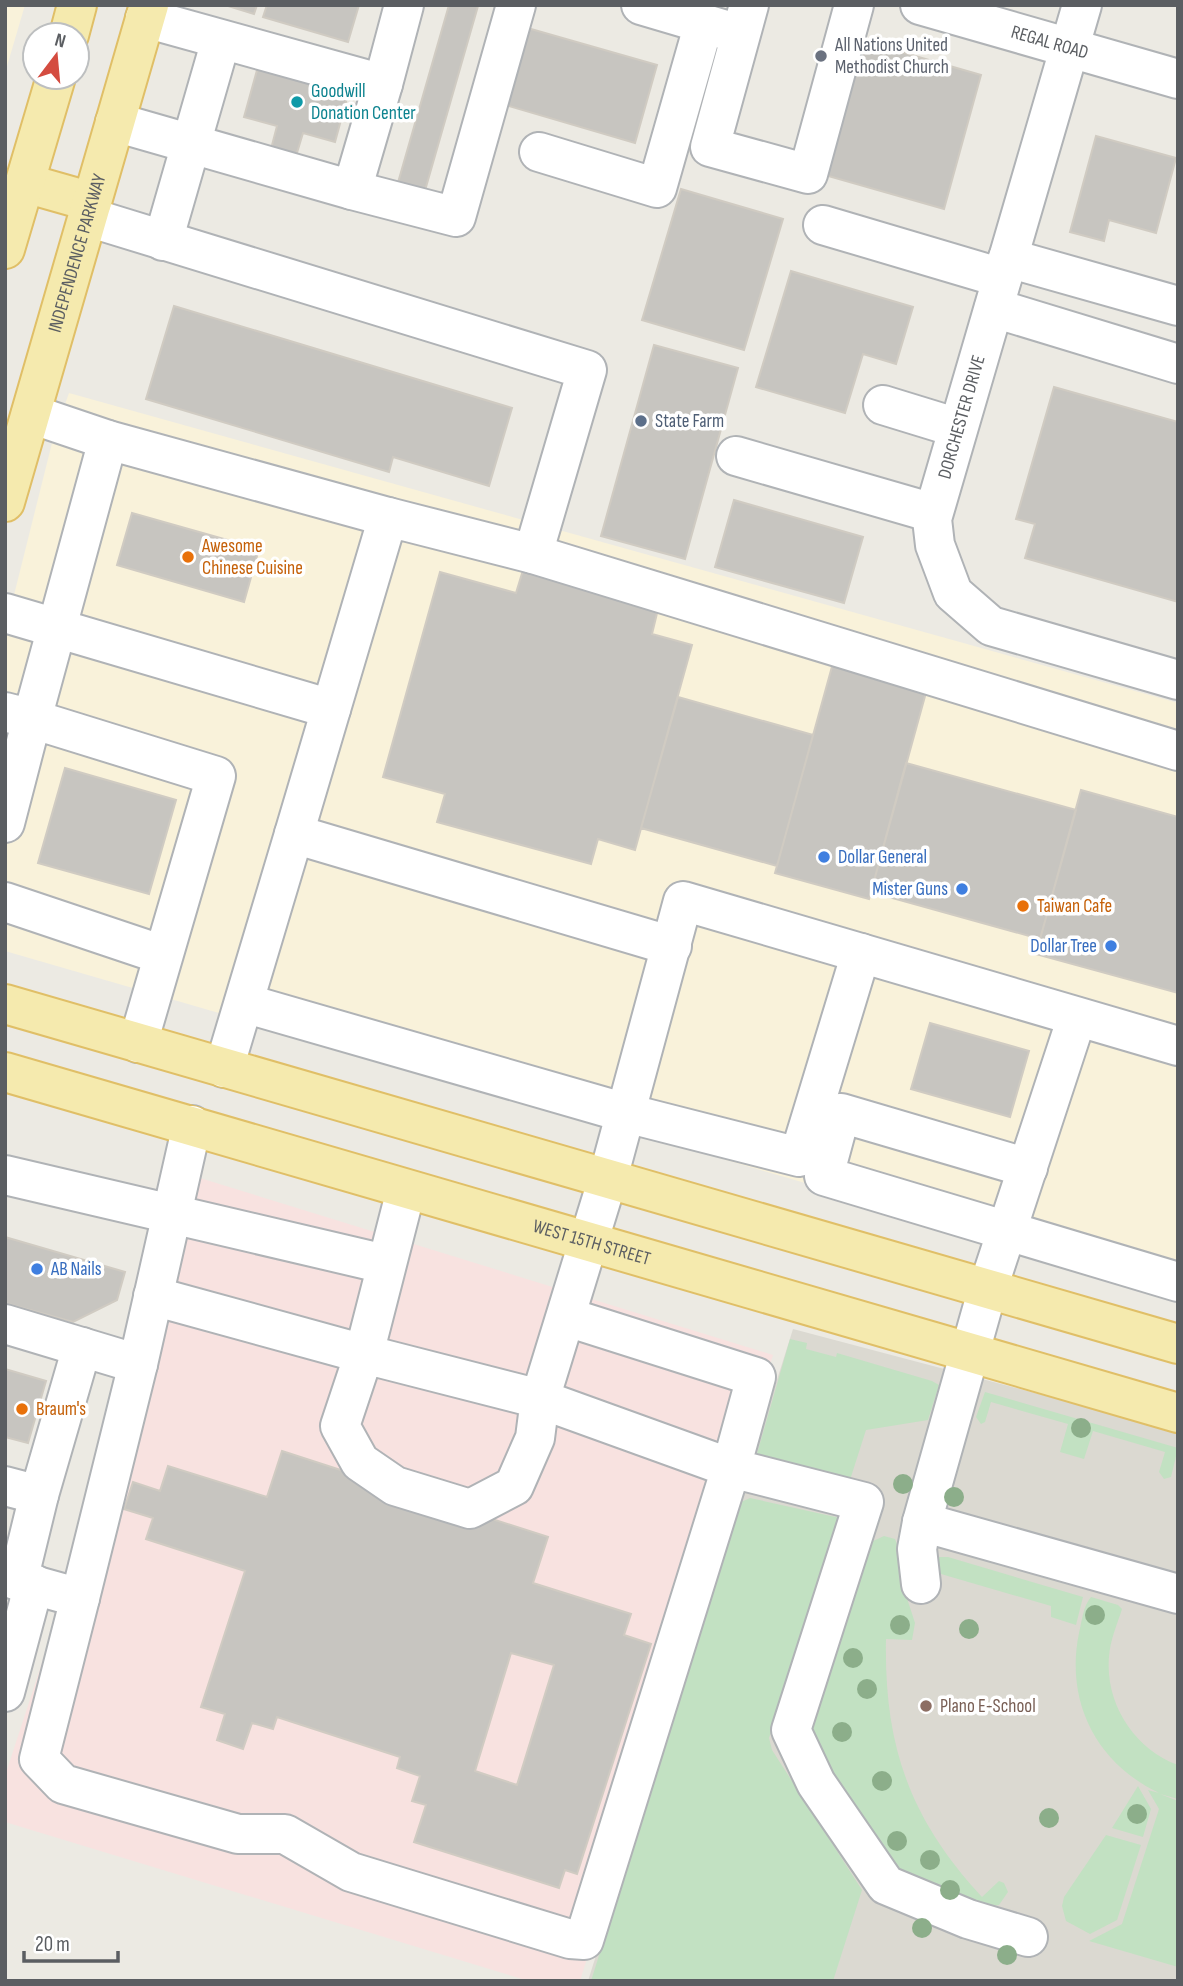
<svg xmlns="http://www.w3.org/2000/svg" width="1183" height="1986" viewBox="0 0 1183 1986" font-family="'Sofia Sans Condensed',sans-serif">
<rect width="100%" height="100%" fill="#eceae3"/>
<path fill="#f9f2da" d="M5 5H25L5 73Z
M69 393 1178 703V1291L5 951V631L54 435Z"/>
<path fill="#dbd9d1" d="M793 1329 1178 1431V1981H588Z"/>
<path fill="#f8e2e0" d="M200 1178 773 1355 580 1981H529L5 1822V1776Z"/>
<path fill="#c2e1c2" d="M790 1339 807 1343 806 1349 836 1357 837 1353 932 1381 939 1385 928 1420 866 1430 849 1483 756 1457Z
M985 1392 1178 1448 1171 1477 1164 1479 1159 1472 1165 1452 1093 1431 1084 1459 1060 1452 1068 1424 991 1402 985 1422 981 1424 976 1417Z
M750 1498 840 1518 769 1738 772 1750 862 1890 833 1981H591L741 1502Z
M884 1536 895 1539 897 1544 903 1586 915 1623 912 1640 886 1639C884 1745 909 1818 982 1897L999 1881 1004 1883 1008 1892 999 1905 987 1907 900 1879 810 1735 866 1551 871 1542Z
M936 1557H948L1083 1597 1076 1625 1051 1617V1606L941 1574 936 1568Z
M1091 1597 1118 1605 1122 1609C1117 1625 1110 1640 1109 1657 1105 1703 1134 1749 1178 1765V1799L1160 1794 1178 1801V1967L1089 1941 1122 1924 1159 1809 1148 1790 1159 1793C1096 1763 1065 1701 1079 1633 1082 1621 1083 1606 1091 1597Z
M1138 1786 1151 1809 1143 1837 1112 1828Z
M1106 1835 1141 1845 1117 1920 1090 1934 1066 1921 1062 1906 1064 1897Z"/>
<path fill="#c7c5c0" stroke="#d0cbc2" stroke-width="2" fill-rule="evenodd" d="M225 5H257L254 14Z
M267 5H359L348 42 263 17Z
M449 5 478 6 422 201 395 193Z
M517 25 657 65 635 143 495 102Z
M863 41 981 75 944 209 825 175Z
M259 63 350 87 335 142 303 133 296 156 271 149 277 126 244 117Z
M1096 136 1176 158 1156 233 1109 220 1104 241 1070 232Z
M681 189 783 219 744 350 642 320Z
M791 271 913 307 896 364 863 354 845 413 756 387Z
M174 306 512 408 489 486 393 457 389 472 146 399Z
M654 345 738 368 685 559 601 536Z
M1054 387 1178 422V602L1025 558 1035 524 1016 519Z
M734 500 863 537 844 603 715 567Z
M132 513 259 549 244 602 117 565Z
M524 567 659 605 652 634 692 645 635 850 598 839 591 864 437 822 445 794 383 777 440 572 516 593Z
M833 663 927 689 869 899 775 873Z
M678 697 813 735 777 866 641 828Z
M906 763 1076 810 1040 939 871 892Z
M65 768 176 800 149 894 38 863Z
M1081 790 1178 817V993L1036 954Z
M930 1023 1029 1051 1010 1117 911 1089Z
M5 1237 125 1272 117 1300 73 1322 5 1303Z
M5 1369 46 1381 28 1443 5 1437Z
M282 1451 548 1537 533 1583 631 1614 624 1635 651 1644 577 1874 565 1870 559 1888 414 1842 426 1805 412 1801 420 1776 397 1768 400 1757 277 1717 273 1729 252 1723 243 1749 217 1740 225 1714 201 1707 245 1571 146 1539 153 1518 124 1509 133 1482 160 1491 168 1466 267 1497ZM511 1653 554 1665 517 1785 475 1771Z"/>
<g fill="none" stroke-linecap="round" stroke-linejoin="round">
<defs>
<g id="minor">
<path d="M641 5 729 31"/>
<path d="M749 5 710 147 808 174 854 5"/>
<path id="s1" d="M920 5 1178 79"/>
<path d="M1082 5 932 519 935 545 953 593 991 626 1178 680"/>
<path d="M383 84 404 5"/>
<path d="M115 122 352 190 383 84 145 18"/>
<path d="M539 152 657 188 704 23"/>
<path d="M352 190 456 217 516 5"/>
<path d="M88 217 587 370 533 554"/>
<path d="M823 225 1002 278"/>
<path d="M163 241 221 40"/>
<path d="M1008 258 1178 306"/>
<path d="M994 308 1178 364"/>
<path d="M883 405 958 428"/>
<path d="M31 414 108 440 388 517"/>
<path d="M736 456 933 513"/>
<path d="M5 613 331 709"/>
<path d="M5 712 32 719 108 440"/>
<path d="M5 823 32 719 216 776 138 1043"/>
<path d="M294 834 388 517 533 554 1178 751"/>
<path d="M5 902 163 955"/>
<path d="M244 1003 626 1113 799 1157 861 953"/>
<path d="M224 1068 294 834 672 946"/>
<path d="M1028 1168 841 1113 824 1176 1178 1282"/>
<path d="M5 1175 385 1264"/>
<path d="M153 1296 364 1354 340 1426 360 1462 395 1486 470 1509 514 1486 535 1438 540 1399 364 1354 406 1190"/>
<path d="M567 1317 756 1377 731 1468 864 1502 791 1730 816 1783 886 1885 968 1919 1028 1937"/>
<path d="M5 1324 138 1364 192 1125"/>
<path d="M5 1486 39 1495 82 1347"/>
<path d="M922 1522 1178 1594"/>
<path d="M5 1577 80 1598 138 1364"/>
<path d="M18 1581 39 1495"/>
<path d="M921 1584 917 1549 922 1522 988 1288 1077 1017"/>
<path d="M80 1598 39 1759 63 1784 238 1834H285L351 1872 570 1939 584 1940 731 1468 540 1399 608 1178 683 901 1178 1046"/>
<path d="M5 1692 34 1584"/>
</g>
<g id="major">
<path d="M69 35 77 5"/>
<path d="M25 183 92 202"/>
<path d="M5 249 56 77"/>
<path id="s2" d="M5 502 149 5"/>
<path d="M5 1004 1178 1344"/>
<path id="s3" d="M5 1072 1178 1413"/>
</g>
</defs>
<use href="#minor" stroke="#b0b3b6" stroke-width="42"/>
<use href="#major" stroke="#e0bf67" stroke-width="42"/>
<use href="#minor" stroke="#fff" stroke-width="38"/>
<use href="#major" stroke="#f5eaae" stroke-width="38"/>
</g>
<g fill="#8cae8a">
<circle cx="1081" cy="1428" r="10"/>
<circle cx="903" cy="1484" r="10"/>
<circle cx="954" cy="1497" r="10"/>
<circle cx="1095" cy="1615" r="10"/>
<circle cx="900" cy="1625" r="10"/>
<circle cx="969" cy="1629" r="10"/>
<circle cx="853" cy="1658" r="10"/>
<circle cx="867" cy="1689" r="10"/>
<circle cx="842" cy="1732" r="10"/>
<circle cx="882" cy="1781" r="10"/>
<circle cx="1137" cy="1814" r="10"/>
<circle cx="1049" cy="1818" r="10"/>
<circle cx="897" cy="1841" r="10"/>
<circle cx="930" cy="1860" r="10"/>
<circle cx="950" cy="1890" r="10"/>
<circle cx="922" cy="1928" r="10"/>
<circle cx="1007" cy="1955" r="10"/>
</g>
<circle fill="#6b7280" stroke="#fff" stroke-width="2.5" cx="821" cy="56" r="7"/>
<circle fill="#0f9aa8" stroke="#fff" stroke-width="2.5" cx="297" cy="102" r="7"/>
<circle fill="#5c6f8a" stroke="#fff" stroke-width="2.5" cx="641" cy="421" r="7"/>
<g fill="#e8710a" stroke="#fff" stroke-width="2.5">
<circle cx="188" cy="557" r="7"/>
<circle cx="1023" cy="906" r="7"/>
<circle cx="22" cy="1409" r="7"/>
</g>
<g fill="#3f7fe0" stroke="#fff" stroke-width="2.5">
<circle cx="824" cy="857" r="7"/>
<circle cx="962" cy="889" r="7"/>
<circle cx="1111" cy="946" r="7"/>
<circle cx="37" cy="1269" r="7"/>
</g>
<circle fill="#8d6e63" stroke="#fff" stroke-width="2.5" cx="926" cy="1706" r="7"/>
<g text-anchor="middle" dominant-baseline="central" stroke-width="7" stroke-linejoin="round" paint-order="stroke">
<g font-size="19" fill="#5b5e62" stroke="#fff">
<text stroke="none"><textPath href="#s1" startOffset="135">REGAL ROAD</textPath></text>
<text stroke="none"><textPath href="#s2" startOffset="259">INDEPENDENCE PARKWAY</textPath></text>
<text transform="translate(962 417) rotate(-74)">DORCHESTER DRIVE</text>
<text stroke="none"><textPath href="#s3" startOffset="611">WEST 15TH STREET</textPath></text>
</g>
<g font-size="19" fill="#5b616d" stroke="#fff" text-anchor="start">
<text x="835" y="45">All Nations United<tspan x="835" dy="22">Methodist Church</tspan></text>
</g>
<g font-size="19" fill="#0d838f" stroke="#fff" text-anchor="start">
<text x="311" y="91">Goodwill<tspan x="311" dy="22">Donation Center</tspan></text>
</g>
<g font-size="19" fill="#4e5e75" stroke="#fff" text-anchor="start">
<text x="655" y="421">State Farm</text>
</g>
<g font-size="19" fill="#c56008" stroke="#fff" text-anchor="start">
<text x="202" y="546">Awesome<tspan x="202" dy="22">Chinese Cuisine</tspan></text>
<text x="1037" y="906">Taiwan Cafe</text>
<text x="36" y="1409">Braum's</text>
</g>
<g font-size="19" fill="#366cbe" stroke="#fff" text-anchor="start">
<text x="838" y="857">Dollar General</text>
<text x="948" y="889" text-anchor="end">Mister Guns</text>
<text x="1097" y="946" text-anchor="end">Dollar Tree</text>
<text x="51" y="1269">AB Nails</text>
</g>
<g font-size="19" fill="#785e54" stroke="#fff" text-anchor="start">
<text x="940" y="1706">Plano E-School</text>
</g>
</g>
<rect width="1183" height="1986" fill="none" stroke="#5b5e62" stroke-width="14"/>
<g transform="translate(56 56) rotate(16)"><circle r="33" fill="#ffffff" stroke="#bdbfc0" stroke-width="2"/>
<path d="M0-5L12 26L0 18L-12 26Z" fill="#d44c40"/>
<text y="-10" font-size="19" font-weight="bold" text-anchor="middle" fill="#5b5e62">N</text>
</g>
<path d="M24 1951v10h94v-10" fill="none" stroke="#5b5e62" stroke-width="3.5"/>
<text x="35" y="1951" font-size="21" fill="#5b5e62" stroke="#ffffff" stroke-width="5" paint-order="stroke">20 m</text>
</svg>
